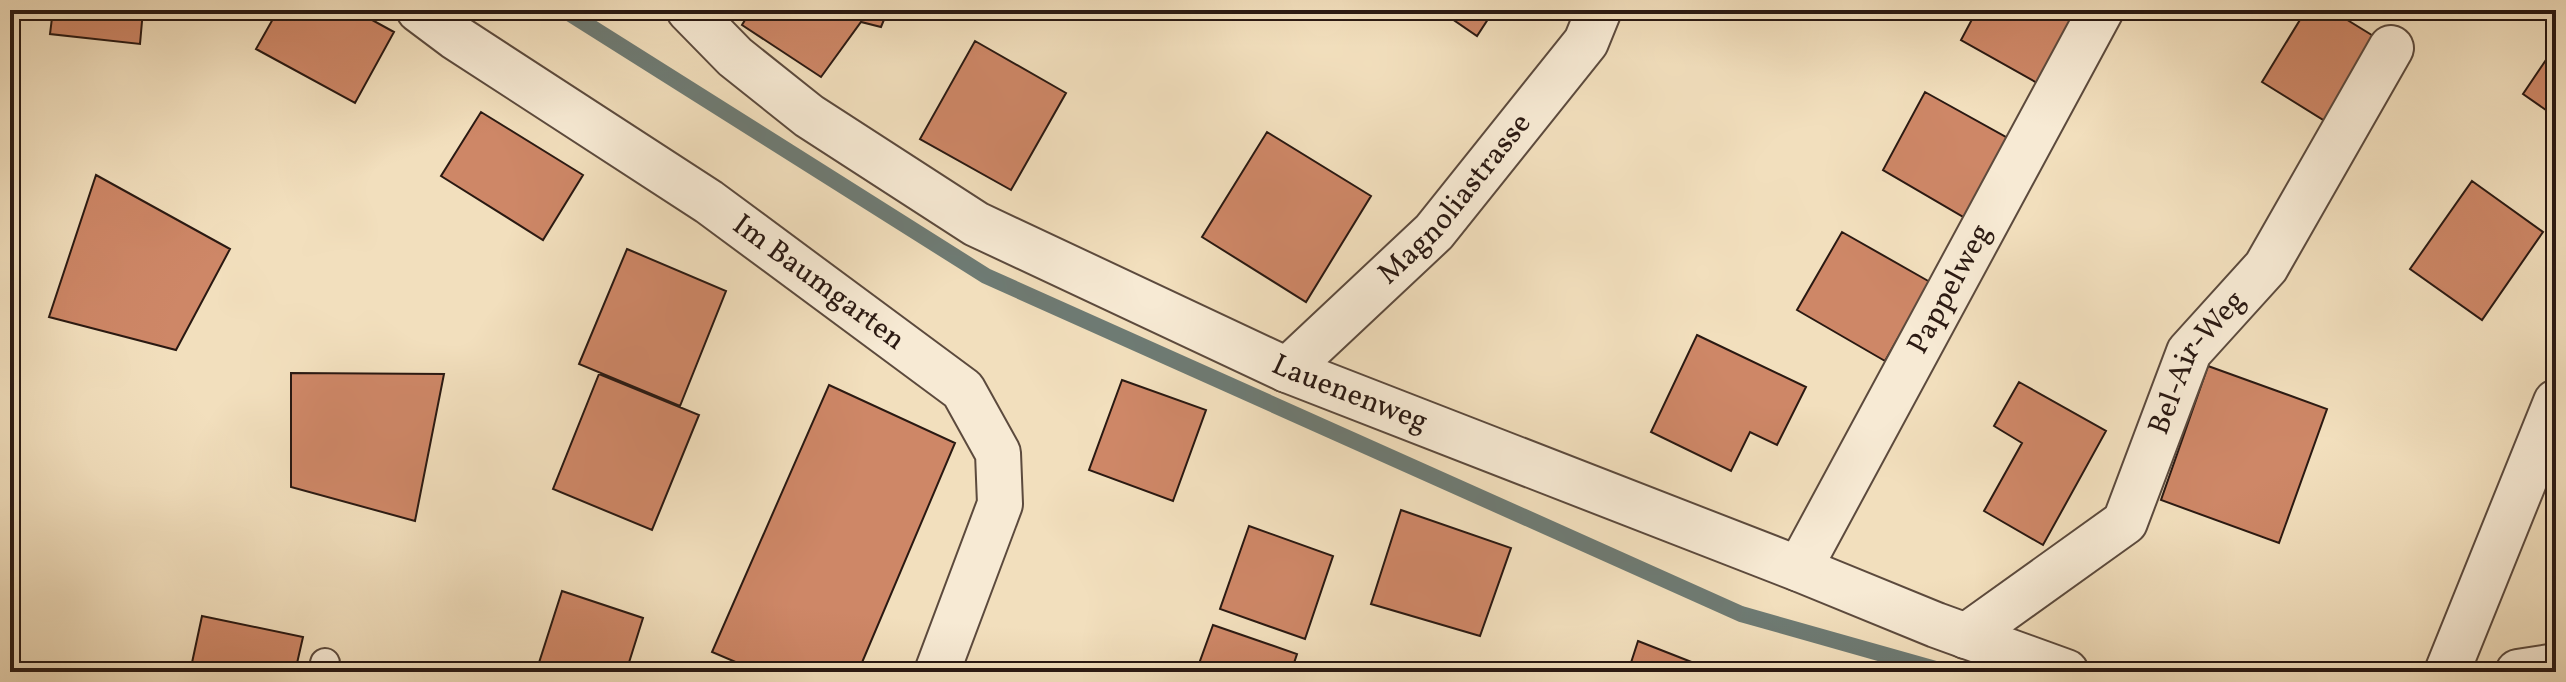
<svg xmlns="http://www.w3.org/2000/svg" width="2566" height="682" viewBox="0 0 2566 682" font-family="Vollkorn,serif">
<rect width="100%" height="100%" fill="#f2dfbd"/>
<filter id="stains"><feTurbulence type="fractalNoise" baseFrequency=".0025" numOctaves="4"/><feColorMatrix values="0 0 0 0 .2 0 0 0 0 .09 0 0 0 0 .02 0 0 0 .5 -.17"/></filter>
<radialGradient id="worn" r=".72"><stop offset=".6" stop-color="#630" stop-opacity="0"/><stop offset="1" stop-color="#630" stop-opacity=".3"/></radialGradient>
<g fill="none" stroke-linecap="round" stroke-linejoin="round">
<path stroke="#6e7b74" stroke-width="16" d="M564 10 986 276 1741 614 1946 672"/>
</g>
<path fill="#ce8767" stroke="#2a1912" stroke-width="2" d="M53 10H143L140 44 50 34Z
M278 10H354L394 32 355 103 256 49Z
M751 10H888L881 27 861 22 821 77 742 25Z
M1439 10H1494L1477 36Z
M1977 10H2088L2046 88 1961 40Z
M2306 10H2331L2375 37 2325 121 2262 82Z
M975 41 1066 93 1011 190 920 139Z
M2556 45V117L2523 94Z
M1925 92 2013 141 1972 222 1883 170Z
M481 112 583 175 543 240 441 176Z
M1267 132 1371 196 1306 302 1202 237Z
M96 175 230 249 176 350 49 317Z
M2472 181 2543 232 2482 320 2410 269Z
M1842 232 1930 282 1885 361 1797 310Z
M627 249 726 291 680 406 579 364Z
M1697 335 1806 387 1777 445 1750 432 1731 471 1651 432Z
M2208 366 2327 409 2279 543 2161 500Z
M291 373 444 374 415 521 291 487Z
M599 374 699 415 652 530 553 489Z
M1122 380 1206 410 1173 501 1089 470Z
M2019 382 2106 431 2043 545 1984 511 2022 443 1994 426Z
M829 385 955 443 858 672H759L712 652Z
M1401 510 1511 548 1480 636 1371 604Z
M1249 526 1333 556 1305 639 1220 609Z
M562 591 643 618 626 672H536Z
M202 616 303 637 295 672H190Z
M1213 625 1297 654 1291 672H1196Z
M1638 641 1717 672H1628Z"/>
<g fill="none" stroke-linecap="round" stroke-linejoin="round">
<defs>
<path id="lane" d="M323 672 325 663"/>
<g id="street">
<path id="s1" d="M419 10 455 37 709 202 963 390 998 453 1000 504 937 672"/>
<path id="s2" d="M689 10 735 57 809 116 976 224 1287 370 1799 569 1936 625 2066 672"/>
<path id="s3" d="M1287 370 1434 232 1586 42 1599 10"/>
<path id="s4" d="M1799 569 2101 10"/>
<path id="s5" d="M1966 636 2125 522 2189 352 2266 267 2391 48"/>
<path d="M2447 672 2556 402"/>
<path d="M2518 672 2556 666"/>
</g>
</defs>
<use href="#lane" stroke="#5c4a3d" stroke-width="32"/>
<use href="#street" stroke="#5c4a3d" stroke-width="48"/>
<use href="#lane" stroke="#f7ead4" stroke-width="28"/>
<use href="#street" stroke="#f7ead4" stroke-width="44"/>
</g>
<g text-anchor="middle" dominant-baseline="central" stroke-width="6" stroke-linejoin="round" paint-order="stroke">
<g font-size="30" fill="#2a1912" stroke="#f7ead4">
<text stroke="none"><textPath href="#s3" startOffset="240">Magnoliastrasse</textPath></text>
<text stroke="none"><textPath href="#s1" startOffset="484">Im Baumgarten</textPath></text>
<text stroke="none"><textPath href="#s4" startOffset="318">Pappelweg</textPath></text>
<text stroke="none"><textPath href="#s5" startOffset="372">Bel-Air-Weg</textPath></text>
<text stroke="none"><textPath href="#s2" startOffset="770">Lauenenweg</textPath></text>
</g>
</g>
<rect width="2566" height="682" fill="none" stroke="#f2dfbd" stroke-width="40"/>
<rect x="12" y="12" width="2542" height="658" fill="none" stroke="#2a1912" stroke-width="4"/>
<rect x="20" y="20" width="2526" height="642" fill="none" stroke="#2a1912" stroke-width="2"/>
<rect width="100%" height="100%" filter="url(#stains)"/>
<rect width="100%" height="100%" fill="url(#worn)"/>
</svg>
